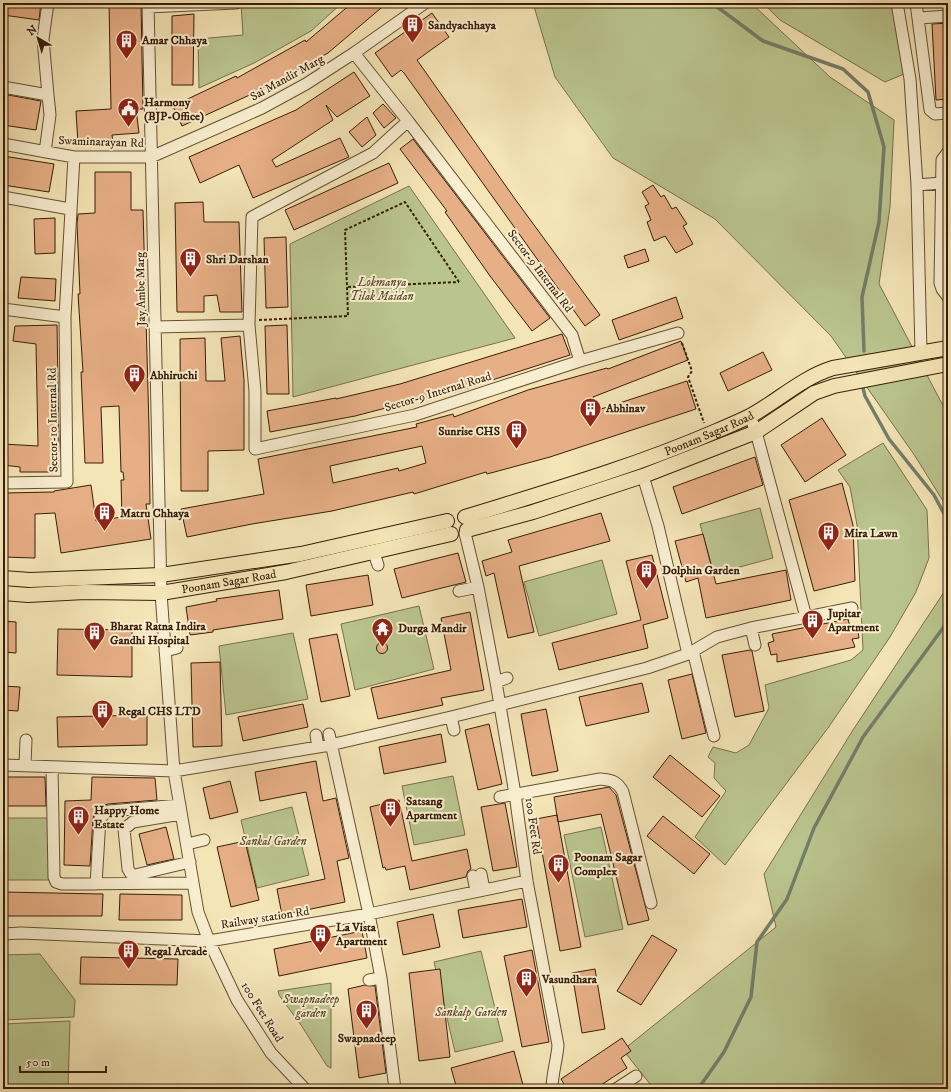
<svg xmlns="http://www.w3.org/2000/svg" width="951" height="1092" viewBox="0 0 951 1092" font-family="'IM FELL DW Pica',serif">
<rect width="100%" height="100%" fill="#f4e5b6"/>
<filter id="stains"><feTurbulence type="fractalNoise" baseFrequency=".005" numOctaves="4"/><feColorMatrix values="0 0 0 0 .2 0 0 0 0 .09 0 0 0 0 .02 0 0 0 .5 -.17"/></filter>
<radialGradient id="worn" r=".72"><stop offset=".6" stop-color="#630" stop-opacity="0"/><stop offset="1" stop-color="#630" stop-opacity=".3"/></radialGradient>
<path fill="#bac58e" stroke="#79714c" d="M241 3H342L311 31 254 63 199 88 198 39 243 35Z
M533 3H751L830 77 894 120 890 207 879 284 948 415V509L915 456 831 336 715 219 613 158 555 77Z
M763 3H892L904 74 885 82 780 20Z
M409 186 515 338 293 397 290 244Z
M883 443 927 510 929 558 916 592 890 637 828 728 725 865 695 837 726 791 714 778 715 763 708 757 713 747 736 753 749 745 769 708 765 685 851 660 863 650 857 525 850 487 838 470Z
M760 508 773 558 714 574 700 524Z
M602 560 617 614 539 636 524 582Z
M948 586V1089H654L623 1050 776 927 764 874 853 730Z
M419 606 434 669 355 690 341 624Z
M293 633 308 699 226 715 219 646Z
M453 776 465 835 414 845 402 786Z
M292 807 309 875 257 888 241 820Z
M3 818H50L49 880H3Z
M601 827 623 929 585 937 564 835Z
M481 951 503 1041 455 1052 434 962Z
M40 954 75 1000 74 1017 3 1020V955Z
M331 983V1068L327 1066 301 1025 279 995 278 991Z
M70 1021 68 1089H3V1024Z"/>
<g fill="none" stroke-linecap="round" stroke-linejoin="round">
<path stroke="#747e6a" stroke-width="3.5" d="M712 3 763 41 843 69 868 92 884 147 879 222 862 297 864 351
M863 388 865 396 889 439 934 495 948 521
M698 1089 724 1052 751 997 757 942 787 899 814 828 863 737 943 628 948 618"/>
</g>
<path fill="#e7af86" stroke="#381d09" fill-rule="evenodd" d="M3 3H41L39 20 3 15Z
M109 3H141L143 109H136L139 133 112 135 113 142 78 144 76 111 111 109Z
M352 3H387L328 53 254 93 182 126 173 106 236 76 237 78 305 40 306 42Z
M432 13 449 37 417 60 515 199 600 315 585 326 404 73 401 70 392 77 375 53Z
M194 14 193 85H172V16Z
M948 23V99L936 100 932 24Z
M354 72 370 96 337 117 326 105 333 120 272 160 276 167 340 138 349 157 253 198 239 165 200 183 189 157 296 110Z
M3 94 41 101 36 130 3 125Z
M383 104 396 118 384 128 373 113Z
M367 117 376 135 362 147 349 132Z
M413 139 550 318 532 331 490 276 445 212 447 211 400 149Z
M3 156 54 164 49 192 3 185Z
M389 163 398 183 294 230 285 210Z
M95 172H131V210H143L149 427 150 504H146L151 539 61 553 55 513 35 514V558L3 557V493L54 492V491L91 485 96 521 122 517 121 480H124L123 472H121L119 406 101 407 103 463H85L81 372H83L78 294H80L77 224 78 214 95 213Z
M653 185 661 197 664 195 672 209 676 207 687 224 683 226 693 244 676 253 665 236 654 241 647 222 651 220 645 206 649 204 642 192Z
M203 202 204 222H239L242 312H220L217 295 204 296V312H177L175 203Z
M55 218V253L35 254 34 219Z
M286 237 288 307 266 308 264 238Z
M645 249 649 261 628 268 624 256Z
M21 277 56 279 55 301 18 298Z
M676 297 683 318 619 340 612 320Z
M57 325 59 440 58 472H20V467L3 465V444L38 446 36 344 13 341 15 326Z
M287 325 289 394H267L265 326Z
M562 334 570 355 455 392V390L355 416 270 432 267 411 336 398V399L400 384Z
M240 336 244 380V450L208 451V491H181L180 339 205 338 206 381H225L221 338Z
M681 341 688 360 593 397 598 410 687 381 696 409 550 457 487 474 486 472 414 494 413 492 332 511 252 524 187 537 181 509 264 494 258 459 417 427 416 424 453 414 454 417 528 390 607 368 608 369ZM422 446 426 463 399 471 398 468 333 483 330 466Z
M763 352 772 370 728 391 720 373Z
M822 418 846 455 805 482 781 445Z
M755 457 763 485 682 514 673 487Z
M842 483 853 525 855 581 814 591 789 500Z
M601 513 610 541 519 566 534 632 508 638 494 573 486 576 482 561 512 552 508 540Z
M703 534 716 584 786 570 791 600 706 618 698 578 686 582 675 541Z
M458 553 466 582 402 598 394 569Z
M652 555 668 618 643 625 648 648 559 670 552 643 641 620 626 561Z
M368 575 373 605 311 616 306 585Z
M279 590 283 619 213 630V632L190 635 186 607 217 601 216 599Z
M470 612 484 690 441 698 443 705 378 719 371 688 451 670 441 618Z
M848 619 850 627 857 625 859 638 852 639 855 647 777 662V654L771 655 768 643 774 641 772 634Z
M3 621 16 622V653L3 652Z
M58 629 132 630V677L57 675Z
M337 634 350 696 321 702 309 639Z
M376.5 648a5.5 5.5 0 1 1 11 0a5.5 5.5 0 1 1-11 0Z
M750 650 752 651 764 711 735 717 722 655Z
M220 662 222 746 193 747 191 663Z
M692 674 706 733 682 739 668 680Z
M642 683 649 712 586 726 579 697Z
M3 686 20 687 18 711 3 710Z
M303 704 308 727 243 741 238 717Z
M546 709 558 771 532 776 521 714Z
M147 715V745L58 747 57 717Z
M489 724 502 784 478 790 465 730Z
M441 734 446 762 384 774 379 747Z
M670 755 720 796 702 817 653 777Z
M316 761 323 801 336 798 349 858 337 861 345 902 282 915 277 889 325 879 306 792 260 801 255 772Z
M3 777H45L46 806H3Z
M92 777 155 778 157 800 108 804 96 808 93 819 90 866 64 865 65 801 91 800Z
M230 781 238 812 210 819 203 788Z
M609 787 616 795 649 920 628 925 601 814 558 822 554 797Z
M399 800 412 861 467 849 471 869 468 871 466 877 410 890 405 866 386 870 385 867 383 868 370 807Z
M505 803 517 867 493 871 481 807Z
M557 815 581 947 560 951 536 819Z
M663 816 710 854 694 874 647 836Z
M166 827 174 859 147 865 139 834Z
M245 841 259 900 231 907 217 847Z
M3 892 103 894 102 916H3Z
M120 894 182 895V920H119Z
M522 899 527 927 463 938 458 910Z
M433 914 440 947 403 955 397 922Z
M362 931 367 958 279 976 274 949Z
M652 935 677 950 641 1005 617 991Z
M532 950 549 1042 522 1047 504 956Z
M81 957 178 959 177 985 80 984Z
M440 969 450 1057 419 1061 409 973Z
M595 969 605 1029 582 1033 572 973Z
M365 985 375 986 386 1073 359 1078 348 989Z
M622 1038 631 1051 621 1058 627 1068 595 1089H579L577 1085 567 1089 561 1079Z
M514 1051 524 1089H479V1085L457 1089 451 1068Z"/>
<g fill="none" stroke-linecap="round" stroke-linejoin="round">
<defs>
<path id="minor" d="M148 3 161 593 174 771 198 912 209 941 237 1000 271 1053 305 1089
M897 3 910 79 917 185 921 352
M916 3 930 110 935 114 948 113
M148 7 236 3
M919 18 948 16
M3 87 48 95 43 39 48 3
M408 121 572 335 580 361 678 333
M3 144 74 157H151L262 108 306 84 354 53 425 3
M45 152 50 115 48 95
M948 152 942 160 940 283 942 289 948 297
M917 185 941 183
M3 197 70 209
M3 309 65 317
M249 325 255 391V449L415 415 580 361
M155 327 249 325 252 217 373 153 408 121 354 53
M750 416 756 432 806 617
M643 476 658 526 688 654
M3 483 67 482 65 317 74 157
M465 533 478 587 496 682 515 794 527 881 558 1045C557 1060 552 1074 552 1089
M374 553 378 565
M459 591 478 587
M751 628 755 645
M165 651 177 648
M693 651 714 736
M496 682 507 678
M451 717 454 730
M329 734 369 914 381 978 395 1089
M316 735 318 747
M3 765 174 771 330 745 451 717 647 668 688 654 717 637 751 628 852 608
M25 765 26 740
M52 767 54 877 56 882 62 884 193 883
M500 797 600 779C612 780 617 781 623 792L651 903
M181 814 133 822 124 829 128 869 131 874 135 875 190 862
M187 844 204 840
M481 874 484 889
M473 876 476 891
M96 884 100 819 104 814 109 811 180 805
M3 934 21 933 209 941 369 914 527 881
M369 980 381 978
M616 1089 636 1076"/>
<g id="major">
<path id="s1" d="M465 517C549 491 633 467 714 432 726 427 738 422 750 416 778 401 801 378 833 368L948 348"/>
<path d="M467 530 533 512 643 476 756 432 814 393 834 386 948 364"/>
<path d="M3 578 30 580 161 575 301 554 447 521"/>
<path id="s2" d="M3 593 28 595 85 592 161 593 286 572 451 534"/>
</g>
</defs>
<use href="#minor" stroke="#674f34" stroke-width="13"/>
<use href="#major" stroke="#381d09" stroke-width="16"/>
<path stroke="#381d09" stroke-width="2" stroke-dasharray="3 2" stroke-linecap="butt" d="M348 287 459 282
M259 320 348 316 345 230 405 202 459 282
M682 343 692 371 688 377 704 423"/>
<use href="#minor" stroke="#f8eed0" stroke-width="11"/>
<use href="#major" stroke="#f4e5b6" stroke-width="14"/>
</g>
<defs>
<symbol id="building-pin" viewBox="-11 -11 22 30"><path d="M0 17L-7.5 6A9.5 9.5 0 1 1 7.5 6Z" fill="#8f2418" stroke="#f8eed0"/><path d="M-4-6H4V6H1V3H-1V6H-4ZM-2.5-4.3h1.7v1.8h-1.7ZM.8-4.3h1.7v1.8H.8ZM-2.5-1h1.7V.8h-1.7ZM.8-1h1.7V.8H.8Z" fill="#fff"/></symbol>
<symbol id="civic-pin" viewBox="-11 -11 22 30"><path d="M0 17L-7.5 6A9.5 9.5 0 1 1 7.5 6Z" fill="#8f2418" stroke="#f8eed0"/><path d="M-.6-6.5H3V-4.5H.6V-3L4-1V1h2V6H-6V1h2V-1L-.6-3ZM-1.2 2.5V6h2.4V2.5Z" fill="#fff"/></symbol>
<symbol id="temple-pin" viewBox="-11 -11 22 30"><path d="M0 17L-7.5 6A9.5 9.5 0 1 1 7.5 6Z" fill="#8f2418" stroke="#f8eed0"/><path d="M0-6L5-2H3V0L6.5 2.5H4V6H1.5V3h-3V6H-4V2.5H-6.5L-3 0V-2H-5Z" fill="#fff"/></symbol>
</defs>
<g fill-rule="evenodd">
<use href="#building-pin" x="400" y="12" width="25" height="34"/>
<use href="#building-pin" x="114" y="28" width="25" height="34"/>
<use href="#civic-pin" x="116" y="96" width="25" height="34"/>
<use href="#building-pin" x="178" y="246" width="25" height="34"/>
<use href="#building-pin" x="122" y="362" width="25" height="34"/>
<use href="#building-pin" x="578" y="396" width="25" height="34"/>
<use href="#building-pin" x="504" y="418" width="25" height="34"/>
<use href="#building-pin" x="92" y="500" width="25" height="34"/>
<use href="#building-pin" x="816" y="520" width="25" height="34"/>
<use href="#building-pin" x="634" y="558" width="25" height="34"/>
<use href="#building-pin" x="800" y="608" width="25" height="34"/>
<use href="#temple-pin" x="370" y="616" width="25" height="34"/>
<use href="#building-pin" x="82" y="620" width="25" height="34"/>
<use href="#building-pin" x="90" y="698" width="25" height="34"/>
<use href="#building-pin" x="378" y="796" width="25" height="34"/>
<use href="#building-pin" x="66" y="804" width="25" height="34"/>
<use href="#building-pin" x="546" y="852" width="25" height="34"/>
<use href="#building-pin" x="308" y="922" width="25" height="34"/>
<use href="#building-pin" x="116" y="938" width="25" height="34"/>
<use href="#building-pin" x="514" y="966" width="25" height="34"/>
<use href="#building-pin" x="354" y="998" width="25" height="34"/>
</g>
<g text-anchor="middle" dominant-baseline="central" stroke-width="4" stroke-linejoin="round" paint-order="stroke">
<g font-size="12" font-weight="bold" fill="#381d09" stroke="#f8eed0" text-anchor="start">
<text x="428" y="25">Sandyachhaya</text>
<text x="142" y="40">Amar Chhaya</text>
<text x="144" y="102">Harmony<tspan x="144" dy="14">(BJP-Office)</tspan></text>
<text x="206" y="259">Shri Darshan</text>
<text x="150" y="375">Abhiruchi</text>
<text x="606" y="408">Abhinav</text>
<text x="500" y="431" text-anchor="end">Sunrise CHS</text>
<text x="120" y="513">Matru Chhaya</text>
<text x="844" y="533">Mira Lawn</text>
<text x="662" y="570">Dolphin Garden</text>
<text x="828" y="613">Jupitar<tspan x="828" dy="14">Apartment</tspan></text>
<text x="110" y="626">Bharat Ratna Indira<tspan x="110" dy="14">Gandhi Hospital</tspan></text>
<text x="398" y="628">Durga Mandir</text>
<text x="118" y="711">Regal CHS LTD</text>
<text x="406" y="801">Satsang<tspan x="406" dy="14">Apartment</tspan></text>
<text x="94" y="810">Happy Home<tspan x="94" dy="14">Estate</tspan></text>
<text x="574" y="857">Poonam Sagar<tspan x="574" dy="14">Complex</tspan></text>
<text x="336" y="927">La Vista<tspan x="336" dy="14">Apartment</tspan></text>
<text x="144" y="951">Regal Arcade</text>
<text x="542" y="979">Vasundhara</text>
<text x="367" y="1038" text-anchor="middle">Swapnadeep</text>
</g>
<g font-size="12" fill="#381d09" stroke="#f8eed0">
<text transform="translate(287 78) rotate(-29)">Sai Mandir Marg</text>
<text transform="translate(101 142) rotate(2)">Swaminarayan Rd</text>
<text transform="translate(540 271) rotate(53)">Sector-9 Internal Rd</text>
<text transform="translate(141 289) rotate(-91)">Jay Ambe Marg</text>
<text transform="translate(438 392) rotate(-17)">Sector-9 Internal Road</text>
<text transform="translate(53 420) rotate(-91)">Sector-10 Internal Rd</text>
<text stroke="none"><textPath href="#s1" startOffset="258">Poonam Sagar Road</textPath></text>
<text stroke="none"><textPath href="#s2" startOffset="227">Poonam Sagar Road</textPath></text>
<text transform="translate(533 826) rotate(82)">100 Feet Rd</text>
<text transform="translate(265 918) rotate(-9)">Railway station Rd</text>
<text transform="translate(262 1012) rotate(58)">100 Feet Road</text>
</g>
<g font-size="12" font-style="italic" fill="#5f4f31" stroke="#f8eed0">
<text x="382" y="282">Lokmanya<tspan x="382" dy="14">Tilak Maidan</tspan></text>
<text x="273" y="841">Sankal Garden</text>
<text x="311" y="999">Swapnadeep<tspan x="311" dy="14">garden</tspan></text>
<text x="471" y="1012">Sankalp Garden</text>
</g>
</g>
<rect width="951" height="1092" fill="none" stroke="#f4e5b6" stroke-width="16"/>
<rect x="4" y="4" width="943" height="1084" fill="none" stroke="#381d09" stroke-width="2"/>
<rect x="8" y="8" width="935" height="1076" fill="none" stroke="#381d09"/>
<g transform="translate(38 38) rotate(322)" stroke="#f8eed0" stroke-width="3" paint-order="stroke">
<path d="M0-3L7 15L0 10L-7 15Z" fill="#381d09"/>
<text y="-6" font-size="11" font-weight="bold" text-anchor="middle" fill="#381d09">N</text>
</g>
<path d="M20 1066v6h86v-6" fill="none" stroke="#381d09" stroke-width="2"/>
<text x="26" y="1066" font-size="12" fill="#381d09" stroke="#f8eed0" stroke-width="3" paint-order="stroke">50 m</text>
<rect width="100%" height="100%" filter="url(#stains)"/>
<rect width="100%" height="100%" fill="url(#worn)"/>
</svg>
